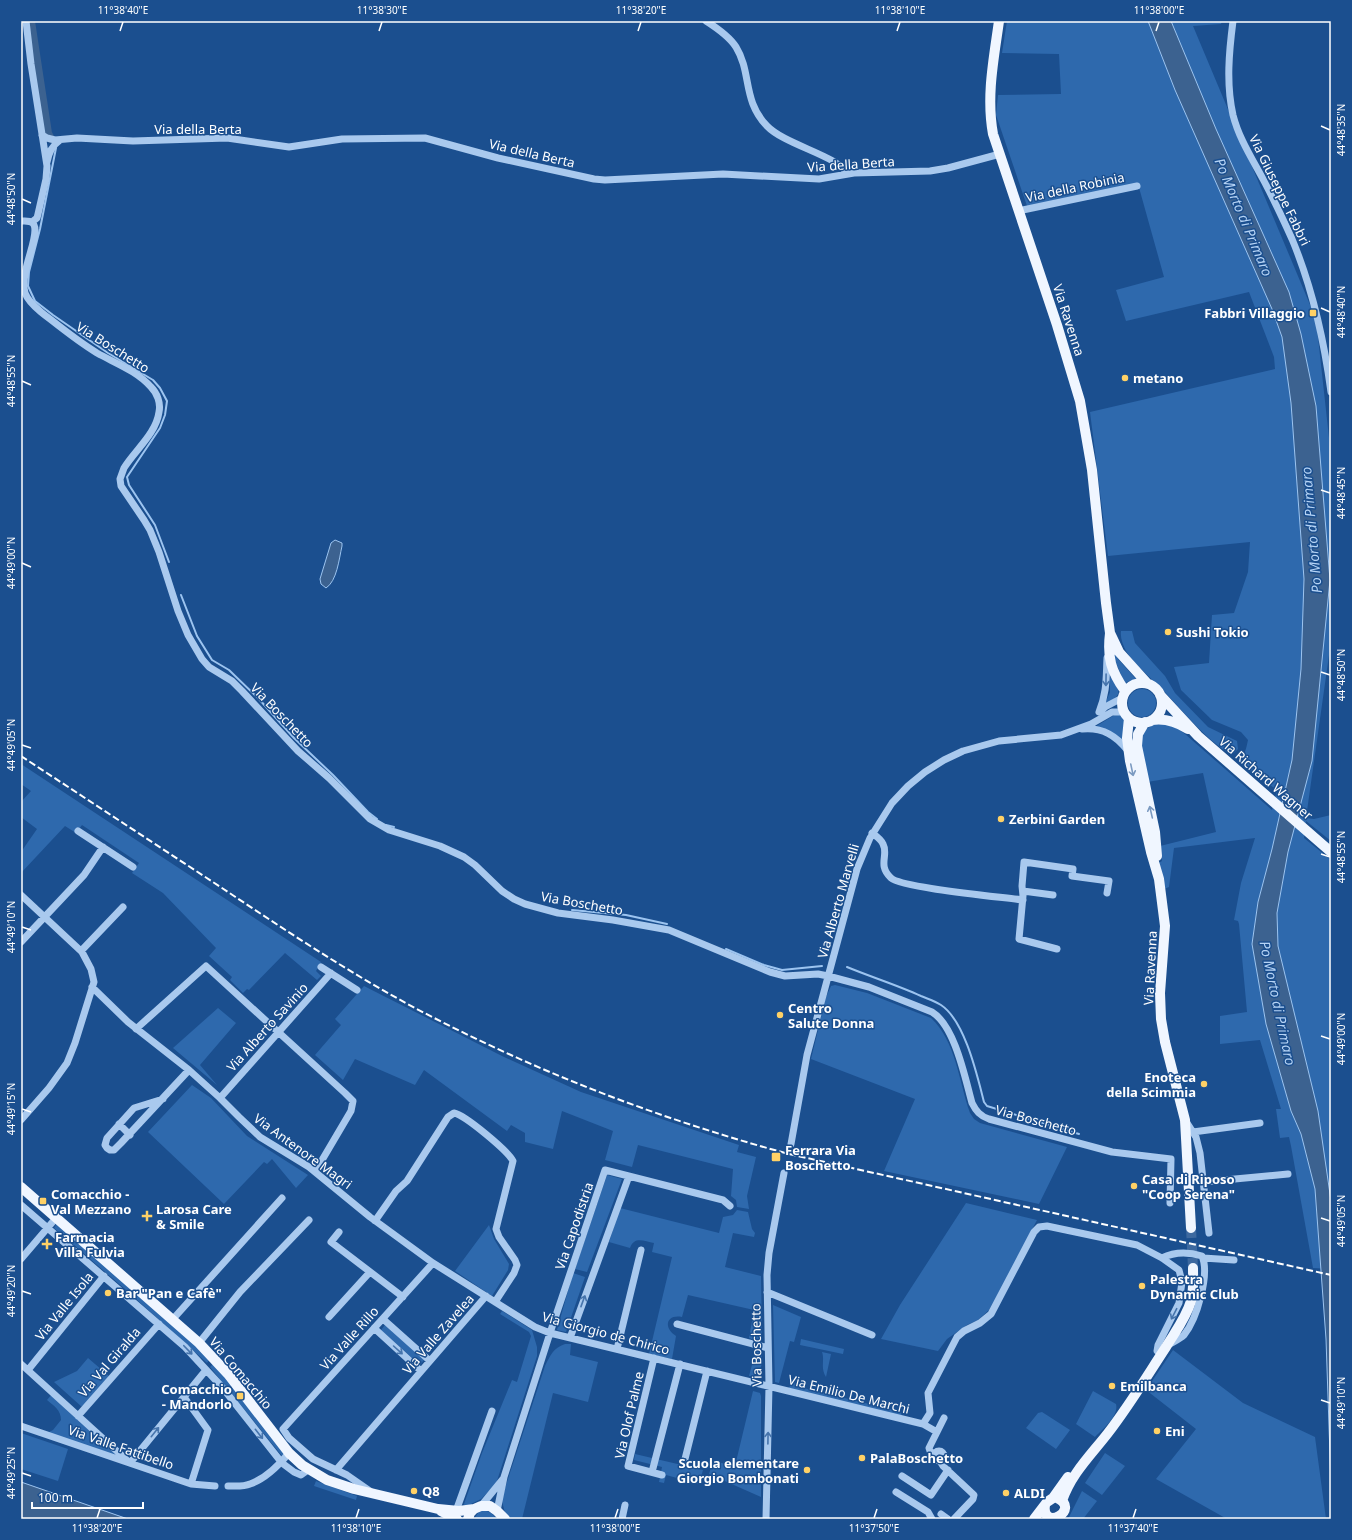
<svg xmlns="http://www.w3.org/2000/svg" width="1352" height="1540" viewBox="0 0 1352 1540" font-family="'Noto Sans',sans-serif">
<rect width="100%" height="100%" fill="#1b4f8f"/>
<path fill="#2e69ad" d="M1007 21H1222L1221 24 1193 26 1316 319 1331 456V641L1306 818 1314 819 1331 815V841L1306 821 1304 838 1331 860V1269L1313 1268 1291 1146 1289 1137 1280 1138 1276 1109H1281L1260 1040 1220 1044V1016L1247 1012 1239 924 1238 921 1234 920 1241 883 1255 838 1174 848 1169 887 1164 889 1157 864 1162 861 1160 846 1216 832 1203 773 1147 782 1140 739 1146 729 1157 723 1174 726 1185 734 1272 810 1277 790 1238 762C1245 756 1246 749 1248 740L1241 732 1212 720 1181 690 1174 667 1209 663 1212 615 1234 613 1248 572 1250 542 1108 556 1090 412 1275 369 1274 357 1249 292 1126 321 1116 290 1164 277 1138 184 1027 206 996 115 998 95 1061 94 1059 54 1002 53Z
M1121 631H1132L1135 643 1165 676 1175 693 1208 727 1237 741 1238 749 1234 753 1230 754C1204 738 1183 711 1162 689 1150 677 1135 665 1126 651 1123 645 1120 638 1121 631Z
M1115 652 1118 659 1136 679 1127 682 1125 684 1113 656Z
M1110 676C1120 692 1124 694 1105 704L1110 692Z
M1128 703a14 14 0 1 1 28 0a14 14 0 1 1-28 0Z
M1116 714 1123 716 1125 719 1124 741 1095 727Z
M21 764 321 962 316 971 321 976 317 980 285 953 249 990 247 989 243 993 230 980 232 977 209 956 216 948 163 893 132 873 139 863 82 825 76 833 65 826 21 873V852L37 829 21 817V802L31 791 21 784Z
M835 985 867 993 931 1018C956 1041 959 1082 970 1113L974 1119 980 1123 1067 1147 1039 1204 884 1171 915 1099 811 1059 826 997 831 986Z
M364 986 502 1056 581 1092 739 1145 737 1152 756 1157 747 1196 749 1209 737 1207 736 1200 731 1196 733 1169 638 1145 632 1167 605 1160 613 1131 562 1111 553 1149 525 1142V1133L511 1125 507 1131 424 1070 415 1085 355 1059 343 1080 315 1055 341 1025 335 1019Z
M218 1008 236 1023 200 1065 217 1085 173 1048Z
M192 1085 211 1098 247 1136 308 1175 296 1188 272 1159 267 1164 264 1162 224 1204 148 1132Z
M607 1175 622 1179 587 1272 575 1269Z
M966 1203 1037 1220 1000 1291 989 1310 978 1320 967 1325 947 1339 938 1351 881 1339 900 1305Z
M620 1208 719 1233 723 1217 733 1215 737 1210 748 1212 752 1229 755 1233 754 1237 733 1233 725 1267 761 1276 762 1336 760 1340 757 1341 749 1338 754 1310 688 1295 682 1317C666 1314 663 1328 676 1336L672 1359 649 1354 672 1257 652 1252 654 1243C644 1241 634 1236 630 1248L609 1242Z
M57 1223 210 1359 207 1363 126 1290 54 1228Z
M489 1225 494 1239 509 1264 508 1270 492 1296 455 1271Z
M573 1273 585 1277 566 1332 557 1330Z
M773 1305 801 1317 794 1342 790 1341 779 1383 775 1382Z
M502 1311 532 1330 537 1347V1356L496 1484 481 1499 465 1507 464 1504 482 1453 512 1380 517 1382 531 1336 529 1332 500 1314Z
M385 1325 424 1360 420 1365 381 1330Z
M801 1339 844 1349 843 1354 800 1345Z
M565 1344H571L570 1355 598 1362 588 1402 553 1393 522 1519H509L505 1513 502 1501 505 1488 545 1366C550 1356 553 1348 565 1344Z
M756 1350 760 1352C765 1360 761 1371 754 1377L749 1376Z
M1173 1350 1243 1403 1315 1437 1326 1519H1227L1156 1479 1196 1429 1146 1390Z
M822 1352 831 1354 826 1377C820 1368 825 1360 822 1352Z
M88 1358 109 1376 82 1407 54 1382 77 1371Z
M214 1363 284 1454 282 1456 210 1367Z
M796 1381 795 1386 898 1411 899 1406 902 1416 788 1388Z
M753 1391 760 1393 761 1396V1497L709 1474 713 1461 735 1466Z
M1093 1391 1116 1404C1119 1416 1103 1429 1095 1437L1076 1424Z
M52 1394 123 1458 47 1433 53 1430 61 1420C61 1410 54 1406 47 1400Z
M1042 1412 1070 1430 1056 1449 1026 1428 1038 1413Z
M21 1433 68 1449 58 1481 21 1469Z
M1105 1453 1125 1466 1102 1495 1085 1483Z
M635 1454 703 1470 699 1484 666 1475 664 1483 659 1482 662 1467 634 1460Z
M316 1481 357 1496 356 1500 314 1486Z
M1082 1491 1097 1501 1083 1519H1068Z
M481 1511C488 1510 493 1513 496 1519H474L478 1513Z"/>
<path fill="#3c6290" stroke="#9cc4f0" d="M1148 21H1171L1216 129 1289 292 1301 334 1316 406 1330 580 1312 761 1288 852 1277 913 1278 946 1318 1111 1331 1201V1484L1326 1339 1315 1189 1301 1134 1291 1111 1266 1024 1252 944 1258 902 1272 849 1292 760 1301 669 1304 579 1291 403 1282 337 1272 309 1175 90Z
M335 540 342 543V546C339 559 337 581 326 588L321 584 320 579 331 543Z
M21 1482 128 1519H21Z"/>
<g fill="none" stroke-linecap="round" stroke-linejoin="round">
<path stroke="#9cc4f0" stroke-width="2" d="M56 148 40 229 29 272 28 286 35 301 53 315 108 353 153 380 160 388 167 401 165 415 160 428 127 477 129 485 155 525 169 562
M181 595 197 636 212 660 229 670 258 698 294 738 333 775 368 812 377 819
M386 825 394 827
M572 910 626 915 667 924
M726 949 764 965 782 970 822 966
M847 967C871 977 897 985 921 996 928 999 935 1001 941 1005 965 1021 977 1075 984 1102L987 1106 1079 1134"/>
<path stroke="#3c6290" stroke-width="8" d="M31 21 48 133 51 139"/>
<path stroke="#3d69a0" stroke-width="10" stroke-dasharray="10 5" stroke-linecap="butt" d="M1191 1228 1193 1268"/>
<path stroke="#a9c9ee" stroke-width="7" d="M26 21 31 64 47 166 46 179 38 214 37 218 32 222
M706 21C717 28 729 36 736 47 752 73 742 100 767 126 785 145 839 156 847 174
M1233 21C1229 52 1226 84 1233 115 1239 139 1253 160 1264 181 1274 200 1283 219 1292 239 1312 287 1324 340 1331 392
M42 135 47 138 55 140 77 138 133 141 227 138 289 147 342 139 425 138 498 158 594 179 605 180 723 174 819 179 854 173 930 171 948 168 1000 154
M47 162C49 152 52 146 60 140
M1018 211 1137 186
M21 221C26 221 32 220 34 225 40 237 19 272 25 293 28 301 35 307 41 312 59 326 77 341 97 353 115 363 137 371 151 387 157 393 161 403 159 412 156 434 135 450 124 468L120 479 121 486 144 520 150 530 159 552 178 611 188 635 202 659 209 667 232 681 242 691 298 751 329 778 370 819 389 830 440 846 464 857 475 865 502 891 514 899 525 904 558 913 613 920 669 930 770 972 785 976 818 974 828 976 869 987 932 1012C955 1026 965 1078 972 1103 976 1111 980 1116 989 1119L1112 1152 1171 1159 1170 1203
M1099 712C1107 692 1106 679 1107 658
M1100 712 1105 707 1122 698
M1082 729C1102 727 1116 735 1128 751
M78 831 133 867
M872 833C876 836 881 839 883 844 889 855 877 865 891 878 902 888 1001 897 1023 900
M1023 891 1053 895
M21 895 82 952 91 969 94 982 75 1043 67 1063 49 1088 21 1120
M21 942 84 875 103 847
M1057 949 1019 939 1023 896 1022 886 1024 862 1073 869 1072 876 1109 881 1107 893
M81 951 123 907
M321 967 357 990
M92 987 128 1022 189 1070 220 1098 239 1117 260 1137 309 1167 370 1217 433 1263 535 1327 550 1333 923 1424 937 1432
M136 1029 206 966 345 1093 353 1101 351 1111 315 1172
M220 1098 331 973
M163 1099 134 1108 107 1138 105 1145 107 1148 110 1150H114L121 1143 189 1070
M1185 1120 1196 1137 1200 1153 1209 1233
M119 1124 130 1135
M1193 1132 1260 1123
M791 1144 807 1055 857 869 870 838 892 803 908 786 925 772 944 760 963 751 999 741 1061 735 1091 724 1112 712H1124
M1203 1182 1288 1174
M21 1205 185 1347 222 1387 282 1463 294 1472 301 1475 308 1470
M375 1221 396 1191 407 1181 448 1117 454 1113C465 1115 508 1151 513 1161L496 1229 499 1237 515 1260 517 1265 514 1273 495 1302
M339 1232 331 1242 403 1297
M1162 1258C1174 1252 1189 1252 1202 1256 1210 1274 1197 1319 1184 1335 1180 1339 1173 1342 1168 1345
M1203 1258 1234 1260
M21 1259 56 1218
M767 1292 872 1335
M329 1317 370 1272
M173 1319 282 1198
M383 1319 430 1361
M677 1324 768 1348
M374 1328 421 1371
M570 1338 629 1176
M199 1343 240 1292 309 1220
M617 1349 641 1250
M654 1358 628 1466 662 1475
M21 1364 130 1463 206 1370
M28 1370 104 1276
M184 1397 208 1430 191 1484
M78 1416 159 1324
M923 1424 930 1413 928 1393 957 1337 964 1331 980 1323 991 1314 1034 1232 1039 1227 1047 1226 1137 1245 1162 1258 1179 1270 1182 1282 1179 1303 1158 1345 1157 1351 1161 1354
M21 1426 191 1484 215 1486
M934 1456a5 5 0 1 1 10 0a5 5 0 1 1-10 0Z
M934 1455 930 1451 929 1448 944 1418
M685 1459 707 1371
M940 1461 943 1466 974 1495 973 1499 954 1519
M336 1470 486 1296
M652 1472 680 1364
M902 1476 931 1495 948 1470
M228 1486C235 1486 243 1487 250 1484 265 1479 279 1465 289 1453
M370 1491 347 1475 313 1459 289 1438 283 1429 433 1263
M896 1492 928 1512 932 1519
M481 1506 503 1479
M456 1511 492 1411
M497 1511 504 1477 550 1333 605 1170 723 1200 730 1206
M941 1514 948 1519
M622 1519 625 1505
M766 1519 769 1386 767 1275 769 1253 784 1173"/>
<path stroke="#f0f6ff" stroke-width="10" d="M999 21C994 58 986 96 993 134L1057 325 1080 401 1092 470 1106 603 1110 633 1119 652 1147 683
M1110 633C1107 658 1111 671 1125 691
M1122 703a20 20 0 1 1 40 0a20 20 0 1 1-40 0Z
M1160 695 1198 736 1331 852
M1129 718 1127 738 1130 761 1151 852 1159 879 1165 926 1160 993 1161 1019 1165 1042 1185 1120 1191 1228
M1152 720C1165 718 1177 722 1188 729
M1145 722 1138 734 1137 746 1155 832 1157 856
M21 1187 199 1343 228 1374 289 1453 302 1465 327 1480 354 1489 438 1509 459 1511 474 1509 481 1506H490L497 1511 505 1519
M1062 1501C1071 1474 1091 1455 1108 1433 1129 1406 1147 1376 1166 1347 1175 1332 1186 1318 1191 1301 1194 1291 1193 1279 1193 1268
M1045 1505C1041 1532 1082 1510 1057 1498
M441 1511 457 1519
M468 1519 470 1513 474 1509
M1034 1519 1047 1502 1053 1498 1068 1477"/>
<path stroke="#fff" stroke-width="2" stroke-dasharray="7 3" stroke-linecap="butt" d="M21 756C88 800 155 844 222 888 285 930 348 972 415 1008 534 1071 659 1119 789 1154L1331 1275"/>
</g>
<defs><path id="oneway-shaft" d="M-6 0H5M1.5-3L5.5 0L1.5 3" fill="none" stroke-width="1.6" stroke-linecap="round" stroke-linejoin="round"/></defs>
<g stroke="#4674ac">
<use href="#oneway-shaft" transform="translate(1106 680) rotate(91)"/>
<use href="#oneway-shaft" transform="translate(583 1301) rotate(-70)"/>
<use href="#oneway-shaft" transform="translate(1174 1314) rotate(117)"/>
<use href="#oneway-shaft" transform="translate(188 1350) rotate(46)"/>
<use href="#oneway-shaft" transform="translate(398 1350) rotate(42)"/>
<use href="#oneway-shaft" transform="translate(155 1432) rotate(-51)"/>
<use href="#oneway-shaft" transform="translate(259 1434) rotate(52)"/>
<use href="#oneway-shaft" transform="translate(768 1438) rotate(-89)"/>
</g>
<g stroke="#7b9ac1">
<use href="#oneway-shaft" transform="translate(1132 770) rotate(78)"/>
<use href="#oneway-shaft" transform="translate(1151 812) rotate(-103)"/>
</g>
<path fill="none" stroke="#fff" stroke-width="1.5" d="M120 31 123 22M379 31 382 22M638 31 641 22M897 31 900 22M1156 31 1159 22M1321 126 1330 130M22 199 31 203M1321 308 1330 312M22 381 31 385M1321 490 1330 493M22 563 31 567M1321 672 1330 675M22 745 31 748M1321 854 1330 857M22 927 31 930M1321 1036 1330 1039M22 1109 31 1112M1321 1218 1330 1221M22 1291 31 1294M1321 1400 1330 1403M22 1473 31 1476M97 1518 100 1509M356 1518 359 1509M615 1518 618 1509M874 1518 877 1509M1133 1518 1136 1509"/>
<g fill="#ffd166" stroke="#1b4f8f" stroke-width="1.5">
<rect x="1309" y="309" width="8" height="8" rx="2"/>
<circle cx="1125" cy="378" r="4"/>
<circle cx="1168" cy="632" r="4"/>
<circle cx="1001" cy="819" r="4"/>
<circle cx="780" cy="1015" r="4"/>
<circle cx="1204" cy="1084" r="4"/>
<rect x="771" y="1152" width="10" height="10" rx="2"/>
<circle cx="1134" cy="1186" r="4"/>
<rect x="39" y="1197" width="8" height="8" rx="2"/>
<path d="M145 1210h4v4h4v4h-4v4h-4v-4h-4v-4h4z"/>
<path d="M45 1238h4v4h4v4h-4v4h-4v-4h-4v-4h4z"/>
<circle cx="1142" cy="1286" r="4"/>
<circle cx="108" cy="1293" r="4"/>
<circle cx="1112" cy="1386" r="4"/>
<rect x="236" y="1392" width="8" height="8" rx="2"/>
<circle cx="1157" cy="1431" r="4"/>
<circle cx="862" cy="1458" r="4"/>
<circle cx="807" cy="1470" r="4"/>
<circle cx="414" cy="1491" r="4"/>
<circle cx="1006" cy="1493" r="4"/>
</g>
<g text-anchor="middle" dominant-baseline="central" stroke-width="3" stroke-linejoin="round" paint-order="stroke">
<g font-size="13" fill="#fff" stroke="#1b4f8f">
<text x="198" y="129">Via della Berta</text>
<text transform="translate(532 153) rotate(13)">Via della Berta</text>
<text transform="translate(851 164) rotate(-4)">Via della Berta</text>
<text transform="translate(1075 187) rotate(-12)">Via della Robinia</text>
<text transform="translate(1280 190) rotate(64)">Via Giuseppe Fabbri</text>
<text transform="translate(1069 320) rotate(72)">Via Ravenna</text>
<text transform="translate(113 347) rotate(32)">Via Boschetto</text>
<text transform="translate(282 715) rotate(46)">Via Boschetto</text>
<text transform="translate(1266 778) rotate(41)">Via Richard Wagner</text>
<text transform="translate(838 901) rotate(-74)">Via Alberto Marvelli</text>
<text transform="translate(582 903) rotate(10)">Via Boschetto</text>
<text transform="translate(1150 968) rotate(-87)">Via Ravenna</text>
<text transform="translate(267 1027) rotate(-48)">Via Alberto Savinio</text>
<text transform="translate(1036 1120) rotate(15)">Via Boschetto</text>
<text transform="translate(303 1151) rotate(36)">Via Antenore Magri</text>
<text transform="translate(574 1226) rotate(-71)">Via Capodistria</text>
<text transform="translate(64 1306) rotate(-51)">Via Valle Isola</text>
<text transform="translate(606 1333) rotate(15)">Via Giorgio de Chirico</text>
<text transform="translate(438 1334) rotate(-49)">Via Valle Zavelea</text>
<text transform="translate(349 1338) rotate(-48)">Via Valle Rillo</text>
<text transform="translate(756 1345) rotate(-91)">Via Boschetto</text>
<text transform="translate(109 1362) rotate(-49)">Via Val Giralda</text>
<text transform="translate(241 1373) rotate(50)">Via Comacchio</text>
<text transform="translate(849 1394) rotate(14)">Via Emilio De Marchi</text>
<text transform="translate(629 1415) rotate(-77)">Via Olof Palme</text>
<text transform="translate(121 1447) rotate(19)">Via Valle Fattibello</text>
</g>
<g font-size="13" font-weight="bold" fill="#fff" stroke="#1b4f8f" text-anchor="start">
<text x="1305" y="313" text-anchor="end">Fabbri Villaggio</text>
<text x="1133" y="378">metano</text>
<text x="1176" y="632">Sushi Tokio</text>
<text x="1009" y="819">Zerbini Garden</text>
<text x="788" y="1008">Centro<tspan x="788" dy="15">Salute Donna</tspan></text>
<text x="1196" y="1077" text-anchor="end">Enoteca<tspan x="1196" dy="15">della Scimmia</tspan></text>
<text x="785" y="1150">Ferrara Via<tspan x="785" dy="15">Boschetto</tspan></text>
<text x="1142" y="1179">Casa di Riposo<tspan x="1142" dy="15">"Coop Serena"</tspan></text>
<text x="51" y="1194">Comacchio -<tspan x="51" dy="15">Val Mezzano</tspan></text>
<text x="156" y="1209">Larosa Care<tspan x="156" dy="15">&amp; Smile</tspan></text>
<text x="55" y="1237">Farmacia<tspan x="55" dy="15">Villa Fulvia</tspan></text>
<text x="1150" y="1279">Palestra<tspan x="1150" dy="15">Dynamic Club</tspan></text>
<text x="116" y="1293">Bar "Pan e Cafè"</text>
<text x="1120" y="1386">Emilbanca</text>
<text x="232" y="1389" text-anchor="end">Comacchio<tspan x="232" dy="15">- Mandorlo</tspan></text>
<text x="1165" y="1431">Eni</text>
<text x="870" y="1458">PalaBoschetto</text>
<text x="799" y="1463" text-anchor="end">Scuola elementare<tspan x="799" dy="15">Giorgio Bombonati</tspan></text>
<text x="422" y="1491">Q8</text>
<text x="1014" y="1493">ALDI</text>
</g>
<g font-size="14" font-style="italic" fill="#b5d3f5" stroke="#1b4f8f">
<text transform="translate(1244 217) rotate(67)">Po Morto di Primaro</text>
<text transform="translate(1311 530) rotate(-95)">Po Morto di Primaro</text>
<text transform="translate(1278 1003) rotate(78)">Po Morto di Primaro</text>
</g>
</g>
<rect width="1352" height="1540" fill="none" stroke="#1b4f8f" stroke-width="44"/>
<path d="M32 1502v6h111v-6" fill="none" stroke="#ffffff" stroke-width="2"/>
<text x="38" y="1502" font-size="12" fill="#ffffff" stroke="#1b4f8f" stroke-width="3" paint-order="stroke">100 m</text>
<rect x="22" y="22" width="1308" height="1496" fill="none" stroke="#fff" stroke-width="1.5"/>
<g font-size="10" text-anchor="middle" fill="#fff">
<text x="123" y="14">11°38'40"E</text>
<text x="382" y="14">11°38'30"E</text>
<text x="641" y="14">11°38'20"E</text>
<text x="900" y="14">11°38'10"E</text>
<text x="1159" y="14">11°38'00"E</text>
<text transform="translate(1341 130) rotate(-90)" y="4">44°48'35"N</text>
<text transform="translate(11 199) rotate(-90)" y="4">44°48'50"N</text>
<text transform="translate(1341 312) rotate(-90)" y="4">44°48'40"N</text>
<text transform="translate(11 381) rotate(-90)" y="4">44°48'55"N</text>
<text transform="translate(1341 493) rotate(-90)" y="4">44°48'45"N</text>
<text transform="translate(11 563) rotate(-90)" y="4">44°49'00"N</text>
<text transform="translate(1341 675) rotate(-90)" y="4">44°48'50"N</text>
<text transform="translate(11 745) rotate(-90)" y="4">44°49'05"N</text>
<text transform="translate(1341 857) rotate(-90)" y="4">44°48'55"N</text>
<text transform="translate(11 927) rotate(-90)" y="4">44°49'10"N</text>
<text transform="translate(1341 1039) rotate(-90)" y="4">44°49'00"N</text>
<text transform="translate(11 1109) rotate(-90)" y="4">44°49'15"N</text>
<text transform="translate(1341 1221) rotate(-90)" y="4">44°49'05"N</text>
<text transform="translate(11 1291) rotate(-90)" y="4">44°49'20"N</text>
<text transform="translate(1341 1403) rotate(-90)" y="4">44°49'10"N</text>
<text transform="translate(11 1473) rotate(-90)" y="4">44°49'25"N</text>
<text x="97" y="1532">11°38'20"E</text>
<text x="356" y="1532">11°38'10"E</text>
<text x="615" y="1532">11°38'00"E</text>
<text x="874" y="1532">11°37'50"E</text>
<text x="1133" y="1532">11°37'40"E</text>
</g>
</svg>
